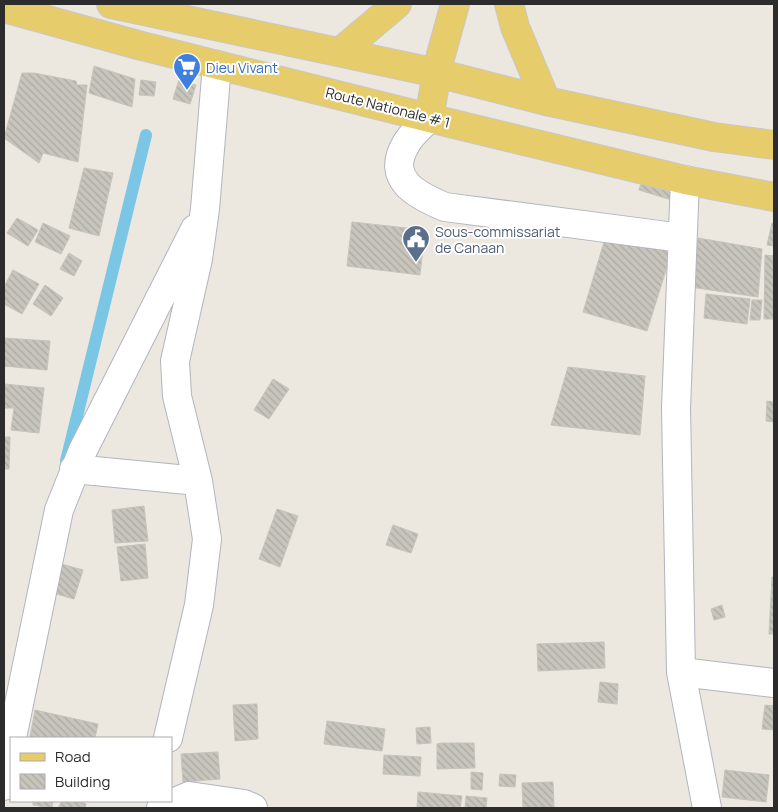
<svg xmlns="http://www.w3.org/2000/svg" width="778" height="812" viewBox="0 0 778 812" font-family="Manrope,sans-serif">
<defs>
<pattern id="building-back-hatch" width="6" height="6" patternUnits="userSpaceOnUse" patternTransform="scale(1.25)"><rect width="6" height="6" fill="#c8c5bd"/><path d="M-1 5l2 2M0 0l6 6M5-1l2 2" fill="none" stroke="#aca9a3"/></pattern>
</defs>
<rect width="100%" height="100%" fill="#ece7df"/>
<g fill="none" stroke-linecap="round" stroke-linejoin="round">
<path stroke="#7bc6e5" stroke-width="12" d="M66 461 146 135"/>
</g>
<path fill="url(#building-back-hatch)" stroke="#c8c3b9" d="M94 66 135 79 132 107 89 93Z
M22 73H34L76 81 77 85H87L78 162 43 153 39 163 4 138Z
M141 80 156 82 154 96 139 95Z
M179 80 196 85 190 104 173 99Z
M84 168 113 173 99 236 69 228Z
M642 179 681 192 678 202 639 190Z
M17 218 38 230 28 246 7 233Z
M352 222 425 230 420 275 347 266Z
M43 223 70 236 61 254 35 242Z
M772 223H774V246L767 245Z
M607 232 672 251 647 331 583 312Z
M698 238 762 249 758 297 690 287Z
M69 253 82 261 74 276 60 269Z
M765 255 774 256V319H764Z
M13 270 39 284 22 314 4 304V287Z
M45 285 63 298 51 316 33 304Z
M706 294 750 299 747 324 704 318Z
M752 300H762L760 320H750Z
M4 338 50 341 47 370 4 366Z
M568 367 645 376 640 435 551 425Z
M273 379 289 389 269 419 254 410Z
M5 384 44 388 39 433 11 430 14 408H4Z
M767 401 774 402V422L766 421Z
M4 437H10L9 469H4Z
M144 506 148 541 115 543 112 510Z
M277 509 298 516 280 567 259 559Z
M393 525 418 534 411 553 386 545Z
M145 544 148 578 121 581 117 547Z
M54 562 83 570 74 599 46 591Z
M772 577H774V634H769Z
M722 605 725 617 714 620 711 609Z
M604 642 605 668 538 671 537 644Z
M600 682 618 684 617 704 598 702Z
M257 704 258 739 235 741 233 705Z
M765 705 774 706V730L762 729Z
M35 710 98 724 95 738 30 737Z
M327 721 385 729 382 751 324 744Z
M430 727 431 743 417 744 416 728Z
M441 743H474L475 768 437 769V744Z
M218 752 220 779 183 782 181 754Z
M384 755 421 757 420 776 383 774Z
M725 770 769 775 766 802 722 797Z
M471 772 483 773 482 790 471 789Z
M500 774 516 775 515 787 499 786Z
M553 782 554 808H523L522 783Z
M418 792 462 796 460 808H417Z
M466 796 487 798 486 808H465Z
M33 801H53L52 808 33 805Z
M62 801H79L86 804 85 808H58Z"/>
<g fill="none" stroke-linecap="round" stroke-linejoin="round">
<defs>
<path id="minor" d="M429 118C422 126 411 134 406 144 385 179 416 195 445 207L682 238
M685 180 676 408 681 672 707 808
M74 469 198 481
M681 672 774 683
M12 738 59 510 83 450 195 229
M168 738 199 605 207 539 198 481 177 396 175 361 198 259 205 209 217 65
M4 786 11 741
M161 808 189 796 244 804 253 808"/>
<path id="major" d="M111 4 437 73 546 101 714 137 774 145
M509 4 515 27 546 101
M4 8 138 45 429 118 685 180 774 197
M340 52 397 4
M429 118 439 62 455 4"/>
</defs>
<use href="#minor" stroke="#b2b5be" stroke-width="30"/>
<use href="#major" stroke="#c8c8c8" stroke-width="30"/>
<use href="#minor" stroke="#fff" stroke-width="28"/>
<use href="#major" stroke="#e6cc6a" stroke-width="28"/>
</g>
<defs>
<symbol id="supermarket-pin" viewBox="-11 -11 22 30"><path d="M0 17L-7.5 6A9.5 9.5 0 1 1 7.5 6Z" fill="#3f7fe0" stroke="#fff"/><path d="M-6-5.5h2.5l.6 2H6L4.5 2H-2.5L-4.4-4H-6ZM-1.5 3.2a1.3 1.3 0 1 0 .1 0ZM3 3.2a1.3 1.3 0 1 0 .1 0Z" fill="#fff"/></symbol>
<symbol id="civic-pin" viewBox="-11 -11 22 30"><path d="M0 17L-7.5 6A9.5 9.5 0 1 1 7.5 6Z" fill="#5c6f8a" stroke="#fff"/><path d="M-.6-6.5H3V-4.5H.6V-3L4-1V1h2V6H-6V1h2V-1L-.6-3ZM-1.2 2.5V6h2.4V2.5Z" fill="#fff"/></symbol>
</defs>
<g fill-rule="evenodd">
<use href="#supermarket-pin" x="171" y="51" width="32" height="43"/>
<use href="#civic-pin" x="400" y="223" width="32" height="43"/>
</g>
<g text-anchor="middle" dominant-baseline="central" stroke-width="4" stroke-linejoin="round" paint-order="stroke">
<g font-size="14" fill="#366cbe" stroke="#fff" text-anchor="start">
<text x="206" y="67">Dieu Vivant</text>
</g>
<g font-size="14" fill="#2c2c2c" stroke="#fff">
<text transform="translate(388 107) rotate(14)">Route Nationale # 1</text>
</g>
<g font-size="14" fill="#4e5e75" stroke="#fff" text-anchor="start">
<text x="435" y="231">Sous-commissariat<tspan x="435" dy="16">de Canaan</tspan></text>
</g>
</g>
<rect width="778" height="812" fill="none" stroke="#2c2c2c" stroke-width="10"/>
<rect x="10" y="737" width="162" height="65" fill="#ffffff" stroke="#ababab"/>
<rect x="20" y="753" width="25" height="8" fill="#e6cc6a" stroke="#ababab"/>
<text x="55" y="762" font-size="15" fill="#2c2c2c">Road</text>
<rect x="20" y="774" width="25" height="15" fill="url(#building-back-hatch)" stroke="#ababab"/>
<text x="55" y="787" font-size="15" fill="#2c2c2c">Building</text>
</svg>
